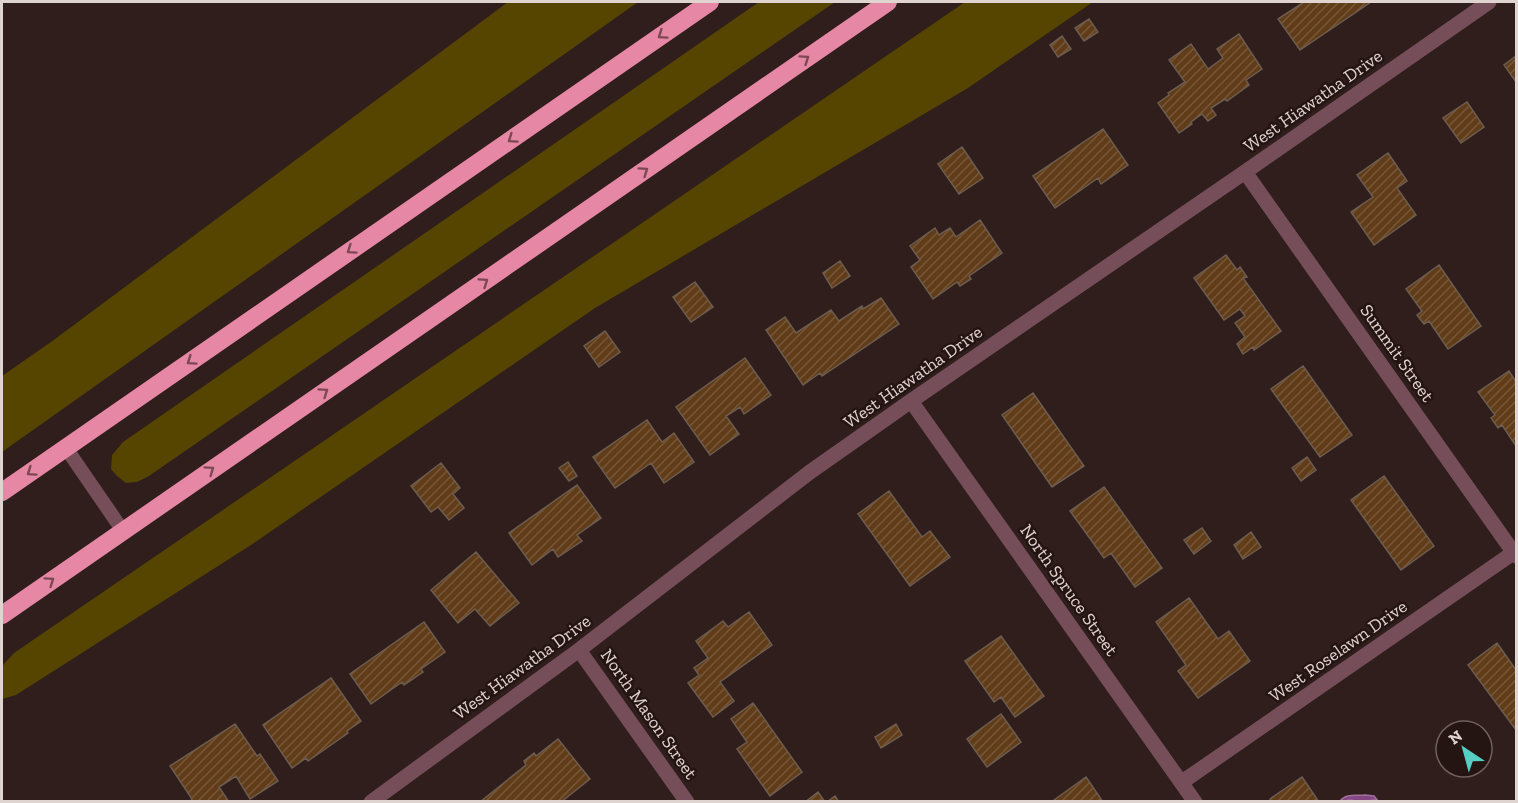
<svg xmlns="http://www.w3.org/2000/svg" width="1518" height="803" viewBox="0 0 1518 803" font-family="'Zilla Slab',serif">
<defs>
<pattern id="water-waves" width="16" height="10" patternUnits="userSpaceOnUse" patternTransform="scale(1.5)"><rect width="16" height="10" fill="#854582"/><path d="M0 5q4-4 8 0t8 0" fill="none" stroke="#965f93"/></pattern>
<pattern id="building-hatch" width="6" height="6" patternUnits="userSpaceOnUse" patternTransform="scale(1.5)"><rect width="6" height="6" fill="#613c18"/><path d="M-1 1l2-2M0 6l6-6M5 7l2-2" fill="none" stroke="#775739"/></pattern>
</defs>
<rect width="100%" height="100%" fill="#2f1e1b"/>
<path fill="#564500" d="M508 2H638L2 452V376L51 342Z
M759 2H835L149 476 137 482 126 483 117 476 111 469 112 455 123 442Z
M965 2H1093L968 88 595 308 251 545 16 695 2 699V666L14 653Z"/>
<path fill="url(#water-waves)" stroke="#a0709a" stroke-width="1.5" d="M1365 795 1374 796 1378 801H1340C1346 793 1356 796 1365 795Z"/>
<path fill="url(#building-hatch)" stroke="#6c5d50" stroke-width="1.5" d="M1304 2H1371L1300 50 1278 19Z
M1089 19 1098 32 1084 41 1075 28Z
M1239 34 1262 69 1246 80 1249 85 1227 101 1225 99 1211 108 1216 115 1208 121 1202 114 1191 122 1192 124 1179 133 1158 103 1169 95 1168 93 1185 82 1169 60 1191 44 1208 69 1223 58 1217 49Z
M1062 36 1071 49 1058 57 1050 45Z
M1516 56V82L1504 65Z
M1467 102 1484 127 1461 143 1443 118Z
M1103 129 1128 165 1101 184 1098 178 1055 208 1033 176Z
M962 147 983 178 959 194 938 164Z
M1388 153 1407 181 1397 188 1416 215 1374 245 1351 212 1373 197 1357 175Z
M980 220 1002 253 969 276 971 279 960 286 957 282 933 299 911 267 920 260 910 246 935 228 939 235 950 228 956 237Z
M1226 255 1237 270 1240 267 1247 277 1243 278 1281 331 1254 350 1253 347 1243 354 1237 344 1245 337 1235 323 1245 316 1240 309 1224 320 1194 278Z
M840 261 850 276 832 288 823 273Z
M1439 265 1481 326 1448 349 1429 321 1424 324 1417 315 1422 311 1406 289Z
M695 282 713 307 691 322 673 297Z
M881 298 899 324 822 376 820 373 803 385 766 330 785 317 796 333 831 310 839 321 862 306 863 309Z
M605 331 620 352 599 367 584 346Z
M745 358 771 395 744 414 740 407 726 416 739 434 710 455 676 407Z
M1303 366 1352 435 1320 457 1271 389Z
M1509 371 1516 382V446L1502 425 1498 428 1491 418 1495 415 1478 392Z
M1033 393 1084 466 1052 487 1002 415Z
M647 420 662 442 674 433 694 462 664 483 651 463 615 488 593 457Z
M1307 457 1316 470 1301 481 1292 468Z
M568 462 577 476 569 481 559 468Z
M441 463 460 488 453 494 464 508 449 520 438 507 431 512 411 486Z
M1384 476 1434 546 1401 570 1351 500Z
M577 485 601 518 577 535 582 541 558 557 553 549 532 565 509 533Z
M1104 487 1162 568 1135 587 1111 553 1104 558 1070 511Z
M889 491 922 537 930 531 950 557 910 586 858 514Z
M1202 528 1211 541 1194 554 1184 540Z
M1251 532 1261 547 1243 559 1234 545Z
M476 552 519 603 490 626 475 609 458 623 431 590Z
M1189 598 1218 639 1229 631 1250 661 1198 698 1178 671 1186 665 1156 622Z
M749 612 772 645 720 682 734 701 713 717 688 683 699 675 694 668 708 658 696 641 723 621 728 627Z
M424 622 445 652 421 669 423 672 404 685 402 682 371 704 350 674Z
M1001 636 1044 696 1015 717 1001 697 994 702 965 661Z
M1497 643 1516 670V730L1468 665Z
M331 678 361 721 347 731 348 733 308 761 306 758 292 768 263 725Z
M753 703 802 772 770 796 737 749 747 742 731 719Z
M1001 714 1021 742 987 767 967 739Z
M235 724 257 756 260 754 278 781 250 799 236 776 219 787 229 802H190L192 799 170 766Z
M896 724 902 735 881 748 875 737Z
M558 739 590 779 561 802H480L526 765 524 761 534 753 536 756Z
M1086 777 1103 802H1056L1054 800Z
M1302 777 1319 802H1271L1270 799Z
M818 792 825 802H805Z
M835 796 839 802H827Z"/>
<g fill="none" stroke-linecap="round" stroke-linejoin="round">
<path stroke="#754e5a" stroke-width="14" d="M66 448 123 531"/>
<path stroke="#754e5a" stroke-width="15" d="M1245 172 1516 556
M911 401 1195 802
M579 650 687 802
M1182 782 1516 551
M371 802 579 650 810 472 911 401 1245 172 1489 2"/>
<path stroke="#e687a5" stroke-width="18" d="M2 492 710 2
M2 615 888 2"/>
</g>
<defs><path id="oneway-chevron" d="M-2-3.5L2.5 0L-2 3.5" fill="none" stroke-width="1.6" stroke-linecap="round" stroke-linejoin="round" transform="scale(1.5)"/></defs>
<g stroke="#7c4854">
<use href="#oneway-chevron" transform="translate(662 35) rotate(145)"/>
<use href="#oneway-chevron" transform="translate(805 59) rotate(-35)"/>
<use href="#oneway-chevron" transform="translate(512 139) rotate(145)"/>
<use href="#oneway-chevron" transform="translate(644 171) rotate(-35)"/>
<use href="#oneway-chevron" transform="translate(351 250) rotate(145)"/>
<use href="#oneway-chevron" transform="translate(484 282) rotate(-35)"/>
<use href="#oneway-chevron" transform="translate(191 361) rotate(145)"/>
<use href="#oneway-chevron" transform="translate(324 392) rotate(-35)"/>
<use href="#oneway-chevron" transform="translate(210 470) rotate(-35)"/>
<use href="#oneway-chevron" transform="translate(31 472) rotate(145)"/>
<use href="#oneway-chevron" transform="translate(50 581) rotate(-35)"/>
</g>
<g text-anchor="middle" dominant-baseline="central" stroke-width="5" stroke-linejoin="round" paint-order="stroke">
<g font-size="18" fill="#e0d4d1" stroke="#251512">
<text transform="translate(1313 101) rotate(-35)">West Hiawatha Drive</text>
<text transform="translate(1397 353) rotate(55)">Summit Street</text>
<text transform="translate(913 377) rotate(-35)">West Hiawatha Drive</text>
<text transform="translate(1069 590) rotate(55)">North Spruce Street</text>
<text transform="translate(1338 651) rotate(-35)">West Roselawn Drive</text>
<text transform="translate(522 667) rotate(-36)">West Hiawatha Drive</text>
<text transform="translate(649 714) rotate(55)">North Mason Street</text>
</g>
</g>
<rect width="1518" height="803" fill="none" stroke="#e0d4d1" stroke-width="6"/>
<g transform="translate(1464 749) rotate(324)"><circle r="28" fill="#251512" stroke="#70615e" stroke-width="1.5"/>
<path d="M0-4.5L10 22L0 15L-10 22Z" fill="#56cec3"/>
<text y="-9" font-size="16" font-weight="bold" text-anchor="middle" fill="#e0d4d1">N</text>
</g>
</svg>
